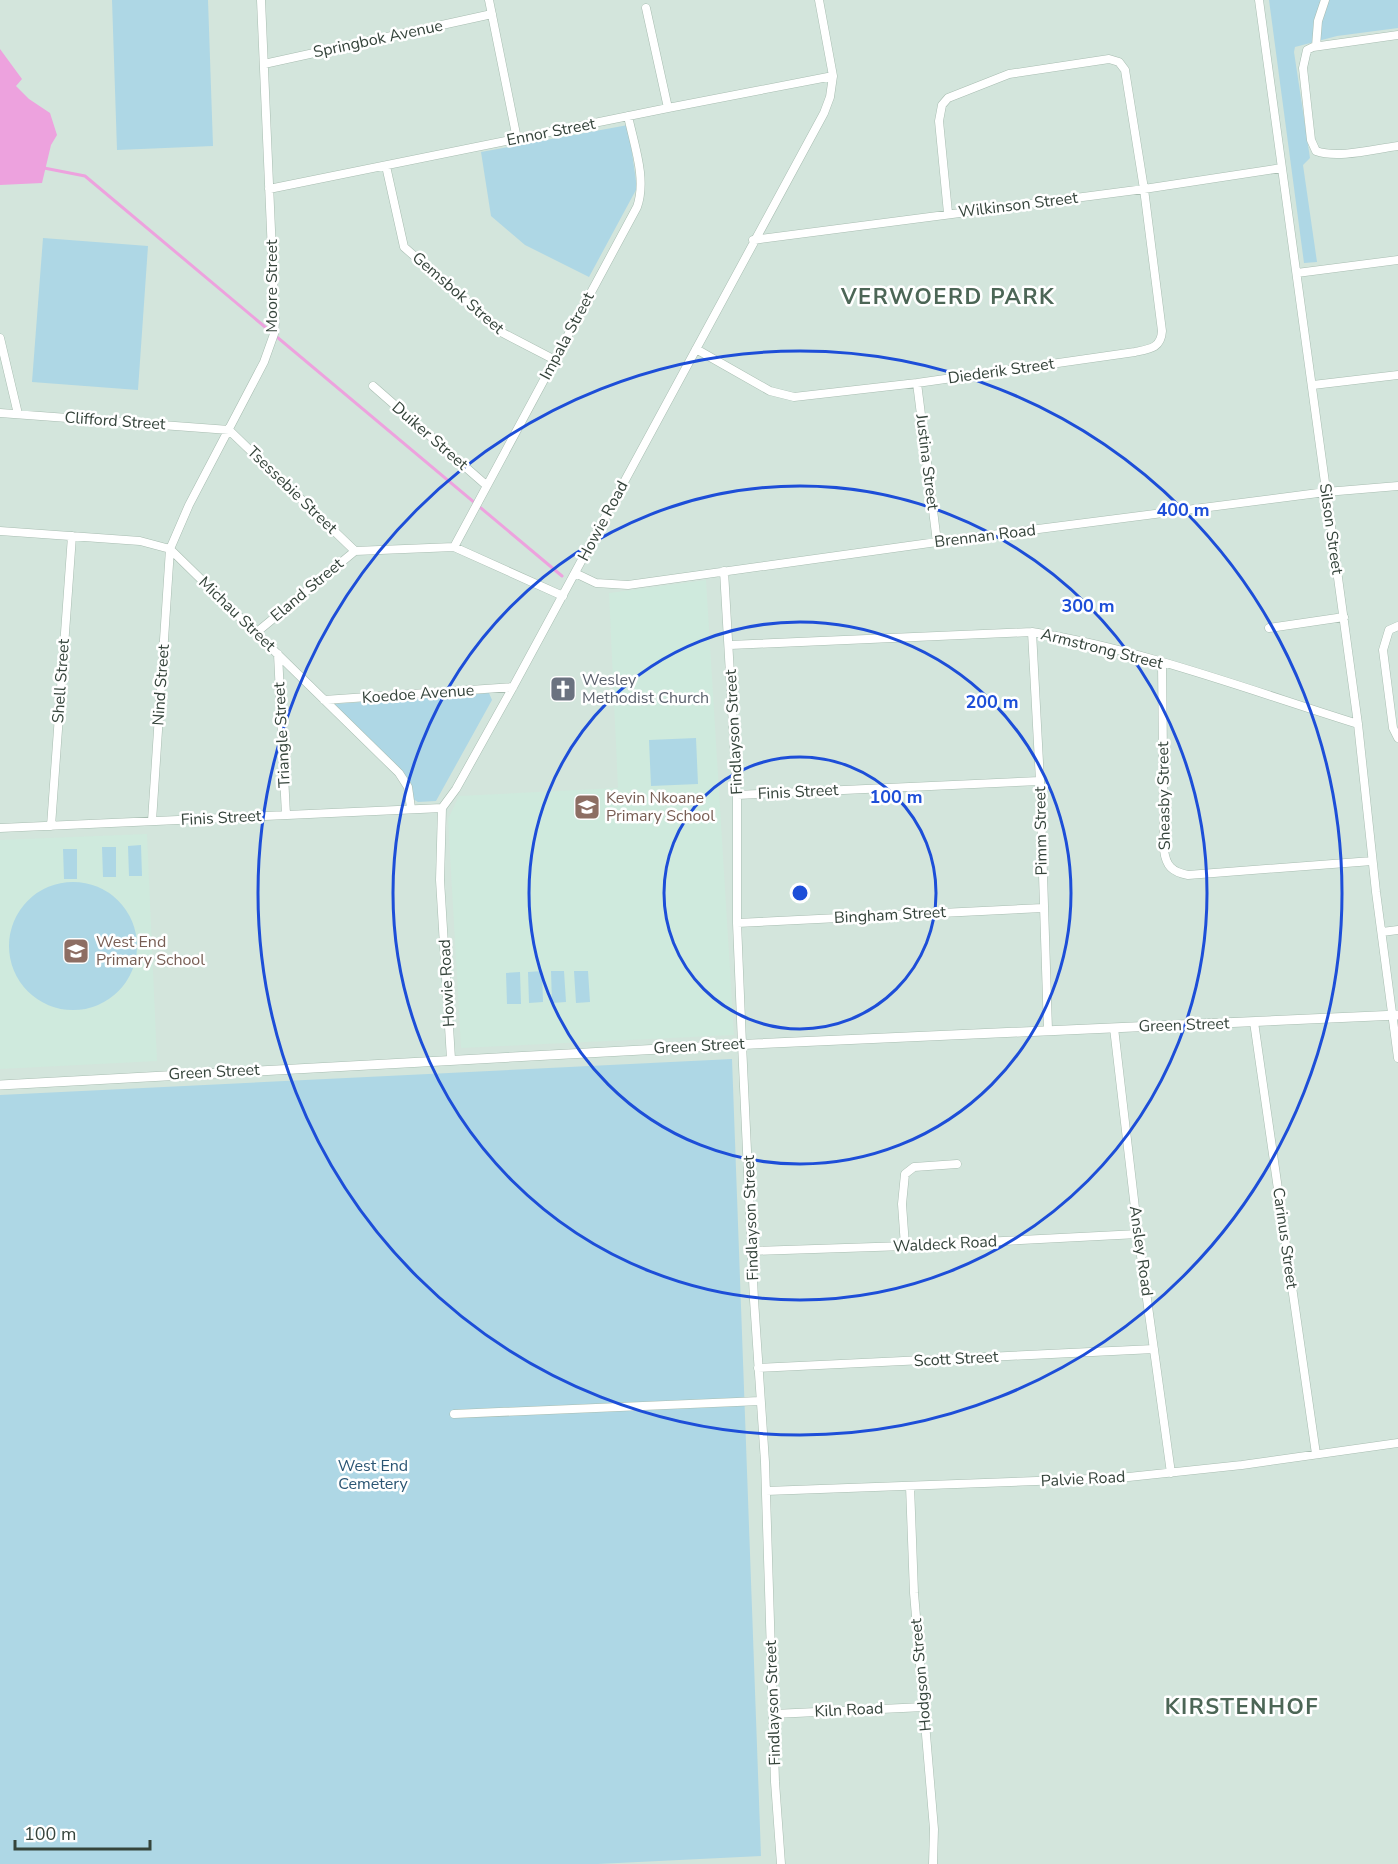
<svg xmlns="http://www.w3.org/2000/svg" width="1398" height="1864" viewBox="0 0 1398 1864" font-family="'Nunito Sans',sans-serif">
<rect width="100%" height="100%" fill="#e5f2eb"/>
<path fill="#d3e5dc" d="M0 0H1398V1864H0Z"/>
<path fill="#cfeadd" d="M706 580 734 1035 461 1048 448 819 459 796 618 788 609 593Z
M147 834 157 1061 0 1069V840Z"/>
<path fill="#aed7e5" d="M112 0H208L213 146 117 150Z
M1269 0H1398V28L1337 36 1295 47 1294 52 1310 158 1303 165 1317 262 1304 263Z
M628 125 637 188 589 277 525 245 491 216 481 152Z
M43 238 148 246 138 390 32 382Z
M489 693 492 700 436 801 418 802 413 799 410 782 404 774 334 704Z
M696 738 698 784 651 786 649 740Z
M141 845 142 876H129L128 846Z
M102 847H116V877H103Z
M63 849H77V879H64Z
M9 946a64 64 0 1 1 128 0a64 64 0 1 1-128 0Z
M542 971 543 1002 529 1003 528 972Z
M551 971H564L566 1002 552 1003Z
M574 971H588L590 1002 576 1003Z
M520 972 521 1004H507L506 973Z
M732 1059 761 1856 597 1864H0V1095Z"/>
<path fill="#eda2de" d="M0 49 22 79 16 86 29 99 50 113 57 135 51 145 42 183 0 185Z"/>
<g fill="none" stroke-linecap="round" stroke-linejoin="round">
<path stroke="#eda2de" stroke-width="3" d="M44 168 85 176 562 576"/>
<defs>
<path id="minor" d="M489 0 517 139
M1259 0 1358 724 1376 892 1398 1058
M646 8 668 108
M1398 35 1313 47 1307 50 1303 68 1311 140 1316 151C1338 159 1374 149 1398 146
M1316 46 1318 21 1325 0
M264 64 492 14
M386 166 404 247 501 332 555 360
M269 189 668 108 833 76
M753 240 1144 189 1282 168
M1297 273 1398 260
M0 338 18 414
M696 349 770 391 794 397 917 383 1135 352C1150 349 1161 348 1162 331L1144 189 1125 70 1119 62 1109 59 1009 74 948 98 942 105 939 121 948 213
M917 383 937 542
M1313 385 1398 375
M373 386 486 485
M0 413 229 430 355 551
M0 531 140 541 170 549 399 773 408 787 411 808
M454 547 637 207C647 179 634 145 628 116
M724 571 737 795V923L742 1044 754 1300 765 1462 775 1782 781 1864
M575 573 596 583 628 585 937 542 1326 492 1398 486
M1398 626 1389 630 1383 650 1393 728 1398 738
M1269 628 1344 617
M257 632 355 551 454 547 563 596
M1032 632 1040 781 1048 1030
M730 645 1032 632C1141 649 1252 691 1358 724
M278 654 286 815
M1162 663 1164 850C1166 866 1172 872 1188 875L1372 861
M324 700 513 687
M737 795 1040 781
M152 821 170 549 189 505 264 362 274 334 275 322 261 0
M51 826 72 536
M0 828 442 808
M737 923 1043 908
M1382 932 1398 930
M1254 1022 1316 1454
M1114 1028 1138 1234 1171 1473
M451 1059 440 880 442 808 456 789 513 687 824 113 830 97 833 76 819 0
M905 1246 902 1204 905 1174 914 1167 957 1164
M752 1251 905 1246 1138 1234
M758 1368 1154 1349
M454 1414 760 1401
M910 1486 914 1593 934 1829 933 1864
M766 1491 1119 1478 1242 1465 1398 1443
M774 1714 924 1707"/>
<path id="tertiary" d="M0 1085 753 1044 1398 1015"/>
</defs>
<use href="#minor" stroke="#a8bdb1" stroke-width="9"/>
<use href="#tertiary" stroke="#a8bdb1" stroke-width="10"/>
<use href="#minor" stroke="#fff" stroke-width="8"/>
<use href="#tertiary" stroke="#fff" stroke-width="9"/>
</g>
<g fill="none" stroke="#1d4ed8" stroke-width="3">
<circle cx="800" cy="893" r="136"/>
<circle cx="800" cy="893" r="271"/>
<circle cx="800" cy="893" r="407"/>
<circle cx="800" cy="893" r="542"/>
</g>
<defs>
<symbol id="church-square" viewBox="-11 -11 22 22"><rect x="-9" y="-9" width="18" height="18" rx="4" fill="#6b7280" stroke="#fff"/><path d="M-1.2-6h2.4v3.5h3.3v2.4h-3.3V6h-2.4V-.1h-3.3v-2.4h3.3Z" fill="#fff"/></symbol>
<symbol id="school-square" viewBox="-11 -11 22 22"><rect x="-9" y="-9" width="18" height="18" rx="4" fill="#8d6e63" stroke="#fff"/><path d="M0-5L7-2L0 1L-7-2ZM-4 1L0 2.5L4 1V4Q0 6-4 4Z" fill="#fff"/></symbol>
</defs>
<g fill-rule="evenodd">
<use href="#church-square" x="548" y="674" width="30" height="30"/>
<use href="#school-square" x="572" y="792" width="30" height="30"/>
<use href="#school-square" x="61" y="936" width="30" height="30"/>
</g>
<g text-anchor="middle" dominant-baseline="central" stroke-width="5" stroke-linejoin="round" paint-order="stroke">
<g font-size="16" fill="#35443b" stroke="#fff">
<text transform="translate(378 39) rotate(-12)">Springbok Avenue</text>
<text transform="translate(551 132) rotate(-11)">Ennor Street</text>
<text transform="translate(1018 205) rotate(-7)">Wilkinson Street</text>
<text transform="translate(272 286) rotate(-90)">Moore Street</text>
<text transform="translate(458 293) rotate(41)">Gemsbok Street</text>
<text transform="translate(567 336) rotate(-62)">Impala Street</text>
<text transform="translate(1001 371) rotate(-8)">Diederik Street</text>
<text transform="translate(115 421) rotate(4)">Clifford Street</text>
<text transform="translate(430 436) rotate(41)">Duiker Street</text>
<text transform="translate(927 462) rotate(83)">Justina Street</text>
<text transform="translate(292 490) rotate(44)">Tsessebie Street</text>
<text transform="translate(603 521) rotate(-62)">Howie Road</text>
<text transform="translate(1331 529) rotate(82)">Silson Street</text>
<text transform="translate(985 536) rotate(-7)">Brennan Road</text>
<text transform="translate(307 590) rotate(-40)">Eland Street</text>
<text transform="translate(237 614) rotate(44)">Michau Street</text>
<text transform="translate(1102 649) rotate(14)">Armstrong Street</text>
<text transform="translate(61 681) rotate(-86)">Shell Street</text>
<text transform="translate(161 685) rotate(-86)">Nind Street</text>
<text transform="translate(418 694) rotate(-4)">Koedoe Avenue</text>
<text transform="translate(734 732) rotate(-93)">Findlayson Street</text>
<text transform="translate(282 735) rotate(-93)">Triangle Street</text>
<text transform="translate(798 792) rotate(-3)">Finis Street</text>
<text transform="translate(1164 796) rotate(-91)">Sheasby Street</text>
<text transform="translate(221 818) rotate(-3)">Finis Street</text>
<text transform="translate(1041 831) rotate(-91)">Pimm Street</text>
<text transform="translate(890 915) rotate(-3)">Bingham Street</text>
<text transform="translate(447 983) rotate(-93)">Howie Road</text>
<text transform="translate(1184 1025) rotate(-2)">Green Street</text>
<text transform="translate(699 1046) rotate(-3)">Green Street</text>
<text transform="translate(214 1072) rotate(-3)">Green Street</text>
<text transform="translate(751 1218) rotate(-92)">Findlayson Street</text>
<text transform="translate(1285 1238) rotate(82)">Carinus Street</text>
<text transform="translate(945 1244) rotate(-3)">Waldeck Road</text>
<text transform="translate(1141 1251) rotate(82)">Ansley Road</text>
<text transform="translate(956 1359) rotate(-3)">Scott Street</text>
<text transform="translate(1083 1479) rotate(-3)">Palvie Road</text>
<text transform="translate(921 1675) rotate(-95)">Hodgson Street</text>
<text transform="translate(773 1703) rotate(-92)">Findlayson Street</text>
<text transform="translate(849 1710) rotate(-3)">Kiln Road</text>
</g>
<g font-size="16" fill="#5b616d" stroke="#fff" text-anchor="start">
<text x="582" y="680">Wesley<tspan x="582" dy="18">Methodist Church</tspan></text>
</g>
<g font-size="16" fill="#785e54" stroke="#fff" text-anchor="start">
<text x="606" y="798">Kevin Nkoane<tspan x="606" dy="18">Primary School</tspan></text>
<text x="96" y="942">West End<tspan x="96" dy="18">Primary School</tspan></text>
</g>
<g font-size="16" fill="#2a5573" stroke="#fff">
<text x="373" y="1466">West End<tspan x="373" dy="18">Cemetery</tspan></text>
</g>
<g font-size="22" font-weight="bold" letter-spacing="1.5" fill="#4c6656" stroke="#fff">
<text x="948" y="297">VERWOERD PARK</text>
<text x="1242" y="1707">KIRSTENHOF</text>
</g>
</g>
<circle cx="800" cy="893" r="9" fill="#1d4ed8" stroke="#fff" stroke-width="3"/>
<g font-size="18" text-anchor="middle" font-weight="bold" fill="#1d4ed8" stroke="#fff" stroke-width="5" stroke-linejoin="round" paint-order="stroke">
<text x="1183" y="516">400 m</text>
<text x="1088" y="612">300 m</text>
<text x="992" y="708">200 m</text>
<text x="896" y="803">100 m</text>
</g>
<path d="M15 1840v9h135v-9" fill="none" stroke="#35443b" stroke-width="3"/>
<text x="24" y="1840" font-size="18" fill="#35443b" stroke="#ffffff" stroke-width="4.5" paint-order="stroke">100 m</text>
</svg>
